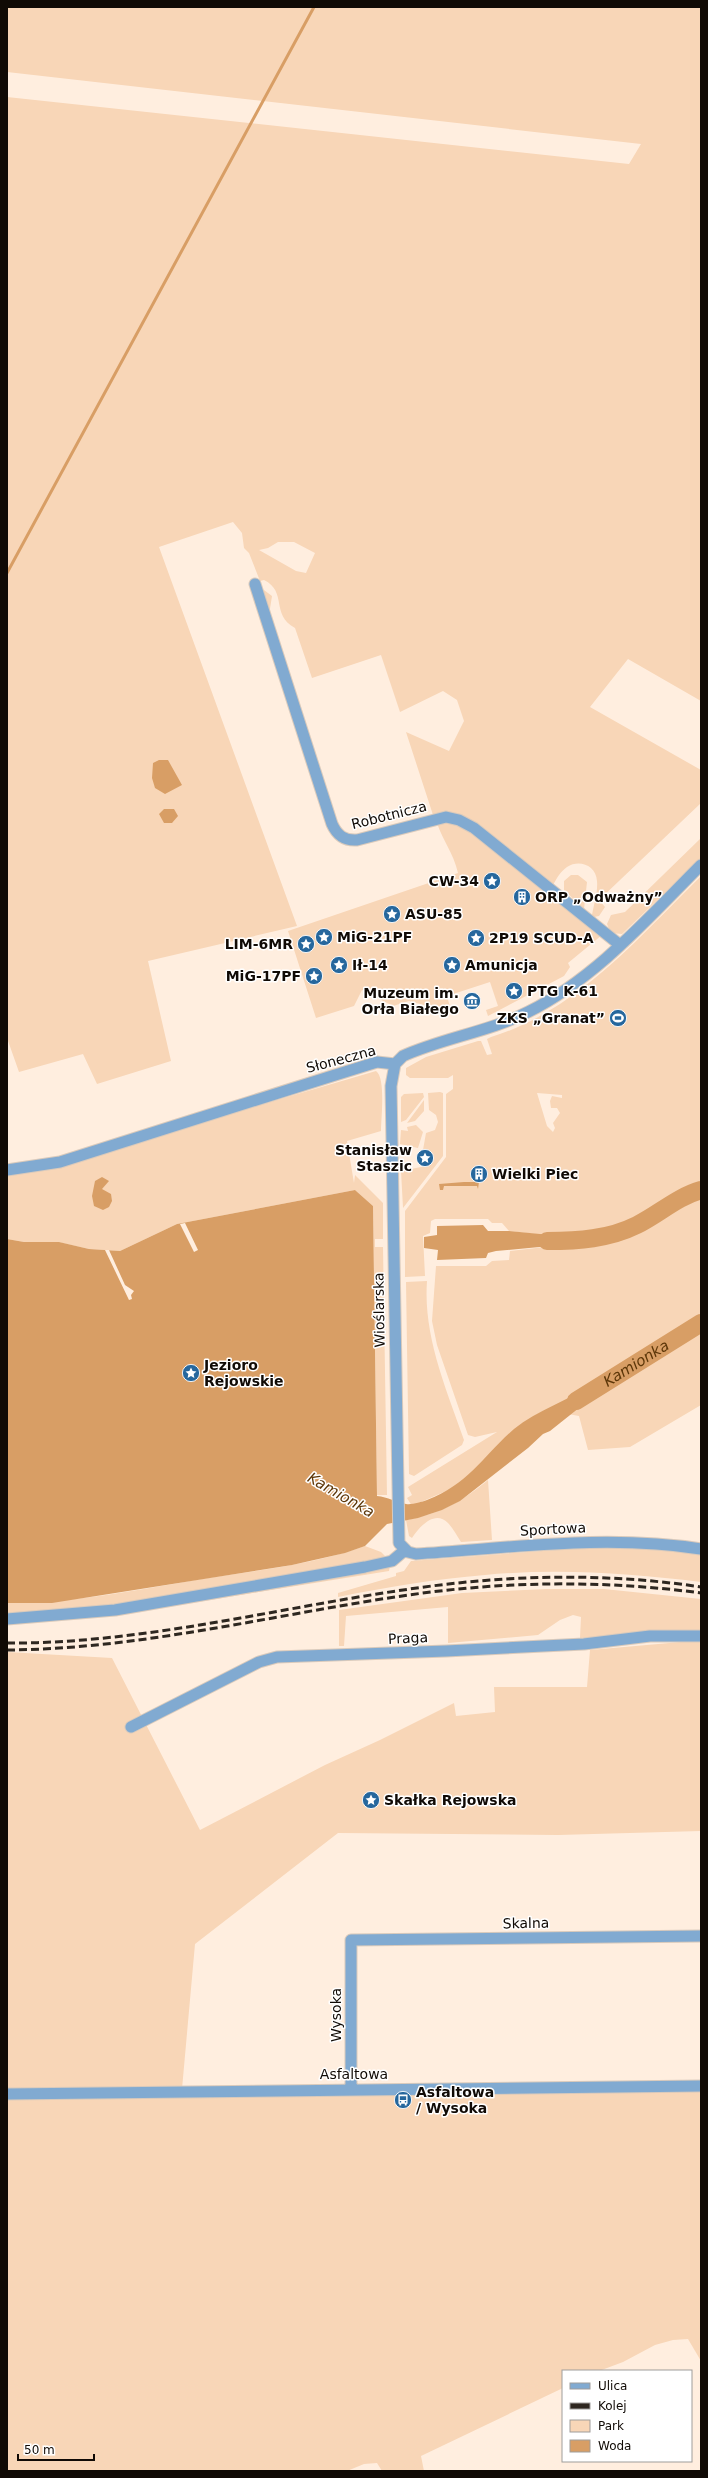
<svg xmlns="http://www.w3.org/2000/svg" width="708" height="2478" viewBox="0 0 708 2478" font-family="'DejaVu Sans',sans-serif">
<rect width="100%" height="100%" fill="#ffeedf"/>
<path fill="#f8d6b7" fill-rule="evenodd" d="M7 7H701V701L628 659 590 707 701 770V803L599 900 605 907 599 916 594 917 592 915C594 904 598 892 597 881 596 865 579 859 567 867 560 872 557 878 553 885L478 825 433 815 406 732 449 751 464 721 457 700 443 691 400 712 381 655 312 678 295 628C270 614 288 592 264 580L260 581 249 553 244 548 242 533 233 522 159 547 297 926 148 961 171 1061 97 1084 83 1054 19 1072 7 1038V97L629 164 641 144 7 72ZM278 542H294L315 553 306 573 296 571 259 550 268 548Z
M264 590 272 596 269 615 262 594Z
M445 821 472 832 602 935 568 963 570 967 564 976 488 1016 486 1010 498 1006 490 982 447 996 450 1007 446 1011 409 1001 393 1006 362 990 354 1006 316 1018 288 931 458 873C453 852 443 841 437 823Z
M701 838V858L622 934 611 933 607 924 611 915 625 912Z
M571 875H578L587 882 584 909 564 890V881Z
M701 876V1405L630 1447 588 1450 579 1416 545 1410 529 1419 520 1425 462 1484 412 1506 407 1498 412 1495 408 1487 497 1432 475 1437 468 1435 437 1345 432 1321 436 1266H486L492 1261 509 1260 510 1251 571 1244V1238L509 1231 502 1223H492L488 1219H435L431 1221 430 1233 423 1236 425 1276 405 1277V1211L446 1157V1094L453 1089V1075L448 1078H410L406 1075V1068L426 1057 478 1041H481L487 1055 492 1054 487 1039 491 1037C577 1011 639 937 701 876ZM537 1093 562 1095V1098L552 1096 550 1101 551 1108H557L560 1113 553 1123 555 1128 553 1132 547 1126Z
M376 1071C386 1078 381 1118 381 1131L347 1141 354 1183 355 1175 383 1203V1239H375V1247H383L387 1495H377L373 1206 355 1190 177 1224 120 1251 89 1249 58 1242H24L7 1239V1174L63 1167 219 1117Z
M440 1092 443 1093V1156L403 1208 401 1171 426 1166 430 1162 431 1153 423 1150 426 1133 435 1130 438 1122 436 1115 429 1110 428 1093Z
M423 1093 424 1097 406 1120 401 1122V1097L404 1094Z
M424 1100V1111L415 1121 407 1123Z
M416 1125 423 1132 418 1148 400 1144 401 1130 408 1131 407 1127Z
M427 1281C423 1336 446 1388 464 1440L462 1445 414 1476 409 1474 406 1282Z
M488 1480 492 1540 461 1542C457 1536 453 1528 448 1523 435 1509 419 1527 412 1538L409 1536 406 1520C442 1513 461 1502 488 1480Z
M365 1546 381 1552 385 1556 374 1561 120 1605 7 1615V1603C75 1603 141 1589 208 1578 261 1570 315 1564 365 1546Z
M594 1547 666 1549 701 1555V1582C630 1573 557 1568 485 1575 436 1579 387 1587 338 1597V1593L396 1576V1573L404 1571 411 1561Z
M390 1565 389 1571 111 1616 7 1624Z
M547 1589H604L701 1599V1632L580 1638 581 1617 573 1615 560 1620 538 1635 448 1643V1607L346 1616 344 1646H339V1610L462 1593Z
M681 1642H701V1831L558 1835 338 1833 195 1944 182 2089 701 2084V2361L688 2339 673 2340 655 2345 623 2362 599 2371H563V2388L421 2456 424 2471H382L377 2463 364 2464 347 2471H7V1652L112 1658 200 1830 325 1765 380 1740 454 1703 456 1716 495 1712 494 1687H587L590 1650Z"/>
<path fill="#d89e65" d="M159 760H168L182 785 165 794 155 788 152 778 153 763Z
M164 809H174L178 816 172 823H164L159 814Z
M102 1177 109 1181 102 1189 111 1194 112 1201 109 1207 103 1210 94 1206 92 1196 95 1181Z
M464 1182H479L478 1189 477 1186H444L443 1190H440L439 1184Z
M355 1190 373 1206 377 1496C388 1497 396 1502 406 1504 412 1505 421 1502 427 1500 469 1484 483 1456 514 1429 537 1410 569 1400 594 1384L599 1392 550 1431 543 1434 528 1448 460 1501 442 1510 418 1518 387 1524 365 1546 345 1553 292 1565 52 1603H7V1239L24 1242H59L89 1249 120 1251 177 1224Z
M483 1225 488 1231H509L571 1237V1244L496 1251 488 1253 486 1258 437 1260 438 1250 424 1248V1237L437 1235V1226Z"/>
<path fill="#ffeedf" d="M185 1223 198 1250 194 1252 180 1224Z
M105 1250H109L125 1285 134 1291 131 1295 132 1299 129 1300Z"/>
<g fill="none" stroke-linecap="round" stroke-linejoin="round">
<path stroke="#d89e65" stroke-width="3" d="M7 573 314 7"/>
<g stroke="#d89e65" stroke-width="18">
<path d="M547 1241C578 1241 609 1239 637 1225 659 1214 677 1197 701 1190"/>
<path id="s1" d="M576 1401 701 1323"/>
</g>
<defs>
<path id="minor" d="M255 584 332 824C337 835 344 841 357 840L446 817 459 820 474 828 620 945
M701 865C648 918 596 978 528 1012 488 1032 443 1038 403 1056L395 1064 391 1086 399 1543 408 1552 416 1554C511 1548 606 1534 701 1549
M7 1170 60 1162 332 1076 377 1062 395 1064
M7 1619 115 1610 365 1567 392 1561 405 1550
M131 1727 259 1662 277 1657 446 1651 584 1644 650 1636H701
M351 2090V1940L701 1936
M7 2094 701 2086"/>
</defs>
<use href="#minor" stroke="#d9cabc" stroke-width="13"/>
<use href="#minor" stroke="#81aad1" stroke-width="11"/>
<path stroke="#2e2720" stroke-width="3" stroke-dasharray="8 4" stroke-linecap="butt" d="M7 1643C140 1644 272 1609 403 1590 502 1575 602 1572 701 1587
M7 1650C150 1649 290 1610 431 1592 521 1581 611 1581 701 1593"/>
</g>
<defs>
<symbol id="sight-disc" viewBox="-11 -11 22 22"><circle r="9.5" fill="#26679d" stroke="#fff"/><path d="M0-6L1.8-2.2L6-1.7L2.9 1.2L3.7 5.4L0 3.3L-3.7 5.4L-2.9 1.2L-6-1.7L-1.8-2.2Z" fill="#fff"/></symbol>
<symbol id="building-disc" viewBox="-11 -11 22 22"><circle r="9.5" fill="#26679d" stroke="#fff"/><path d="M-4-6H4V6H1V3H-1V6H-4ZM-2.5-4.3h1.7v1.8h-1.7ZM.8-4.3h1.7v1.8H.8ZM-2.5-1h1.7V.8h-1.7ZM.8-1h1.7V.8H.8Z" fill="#fff"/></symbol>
<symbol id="museum-disc" viewBox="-11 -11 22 22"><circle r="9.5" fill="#26679d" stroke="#fff"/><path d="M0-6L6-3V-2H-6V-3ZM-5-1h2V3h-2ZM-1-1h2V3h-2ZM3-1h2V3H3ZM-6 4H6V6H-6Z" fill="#fff"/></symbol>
<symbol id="stadium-disc" viewBox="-11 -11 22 22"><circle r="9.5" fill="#26679d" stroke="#fff"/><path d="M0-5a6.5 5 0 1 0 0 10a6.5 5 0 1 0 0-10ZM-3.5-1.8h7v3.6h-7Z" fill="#fff"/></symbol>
<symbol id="bus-disc" viewBox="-11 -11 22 22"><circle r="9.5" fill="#26679d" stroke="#fff"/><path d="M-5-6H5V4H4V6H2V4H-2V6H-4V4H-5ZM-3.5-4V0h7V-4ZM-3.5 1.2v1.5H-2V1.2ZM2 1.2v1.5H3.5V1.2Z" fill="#fff"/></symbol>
</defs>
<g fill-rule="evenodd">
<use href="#sight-disc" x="482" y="871" width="20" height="20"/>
<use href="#building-disc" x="512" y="887" width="20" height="20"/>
<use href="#sight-disc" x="382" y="904" width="20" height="20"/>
<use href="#sight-disc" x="314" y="927" width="20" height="20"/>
<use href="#sight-disc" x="466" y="928" width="20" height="20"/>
<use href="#sight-disc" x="296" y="934" width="20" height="20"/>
<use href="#sight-disc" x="329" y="955" width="20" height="20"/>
<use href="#sight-disc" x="442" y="955" width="20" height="20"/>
<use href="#sight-disc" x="304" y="966" width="20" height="20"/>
<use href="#sight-disc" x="504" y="981" width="20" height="20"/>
<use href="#museum-disc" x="462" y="991" width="20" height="20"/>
<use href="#stadium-disc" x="608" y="1008" width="20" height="20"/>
<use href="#sight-disc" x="415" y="1148" width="20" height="20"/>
<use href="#building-disc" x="469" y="1164" width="20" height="20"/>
<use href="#sight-disc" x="181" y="1363" width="20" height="20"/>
<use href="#sight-disc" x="361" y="1790" width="20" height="20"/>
<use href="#bus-disc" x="393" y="2090" width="20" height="20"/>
</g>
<g text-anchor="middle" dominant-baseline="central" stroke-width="3" stroke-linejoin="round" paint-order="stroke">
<g font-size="14" fill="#100a05" stroke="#fff">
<text transform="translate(389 815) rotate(-14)">Robotnicza</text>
<text transform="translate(341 1059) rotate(-15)">Słoneczna</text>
<text transform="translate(379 1310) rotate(-91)">Wioślarska</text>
<text transform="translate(553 1529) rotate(-3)">Sportowa</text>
<text transform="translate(408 1638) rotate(-3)">Praga</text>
<text transform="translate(526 1923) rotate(-1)">Skalna</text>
<text transform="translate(336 2015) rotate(-90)">Wysoka</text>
<text x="354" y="2074">Asfaltowa</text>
</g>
<g font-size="14" font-weight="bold" fill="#100a05" stroke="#fff" text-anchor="start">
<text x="479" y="881" text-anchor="end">CW-34</text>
<text x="535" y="897">ORP „Odważny”</text>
<text x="405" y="914">ASU-85</text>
<text x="337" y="937">MiG-21PF</text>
<text x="489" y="938">2P19 SCUD-A</text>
<text x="293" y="944" text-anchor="end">LIM-6MR</text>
<text x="352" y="965">Ił-14</text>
<text x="465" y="965">Amunicja</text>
<text x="301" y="976" text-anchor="end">MiG-17PF</text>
<text x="527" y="991">PTG K-61</text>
<text x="459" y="993" text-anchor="end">Muzeum im.<tspan x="459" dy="16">Orła Białego</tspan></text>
<text x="605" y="1018" text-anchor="end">ZKS „Granat”</text>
<text x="412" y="1150" text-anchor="end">Stanisław<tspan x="412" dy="16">Staszic</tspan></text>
<text x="492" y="1174">Wielki Piec</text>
<text x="204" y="1365">Jezioro<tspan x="204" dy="16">Rejowskie</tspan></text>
<text x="384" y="1800">Skałka Rejowska</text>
<text x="416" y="2092">Asfaltowa<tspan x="416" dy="16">/ Wysoka</tspan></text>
</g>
<g font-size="15" font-style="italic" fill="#5d3709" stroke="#fff">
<text stroke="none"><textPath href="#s1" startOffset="71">Kamionka</textPath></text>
<text transform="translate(341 1495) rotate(30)">Kamionka</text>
</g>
</g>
<rect width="708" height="2478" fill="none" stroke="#100a05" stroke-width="16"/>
<rect x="562" y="2370" width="130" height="92" fill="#ffffff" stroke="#9f9d9b"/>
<rect x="570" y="2383" width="20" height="6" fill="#81aad1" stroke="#9f9d9b"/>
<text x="598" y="2390" font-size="12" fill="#100a05">Ulica</text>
<rect x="570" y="2403" width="20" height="6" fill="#2e2720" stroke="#9f9d9b"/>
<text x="598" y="2410" font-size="12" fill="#100a05">Kolej</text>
<rect x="570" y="2420" width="20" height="12" fill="#f8d6b7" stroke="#9f9d9b"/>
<text x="598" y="2430" font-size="12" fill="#100a05">Park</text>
<rect x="570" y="2440" width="20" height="12" fill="#d89e65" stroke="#9f9d9b"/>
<text x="598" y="2450" font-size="12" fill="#100a05">Woda</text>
<path d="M18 2454v6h76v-6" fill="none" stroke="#100a05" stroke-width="2"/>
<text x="24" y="2454" font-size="12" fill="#100a05" stroke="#ffffff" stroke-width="3" paint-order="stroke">50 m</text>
</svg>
